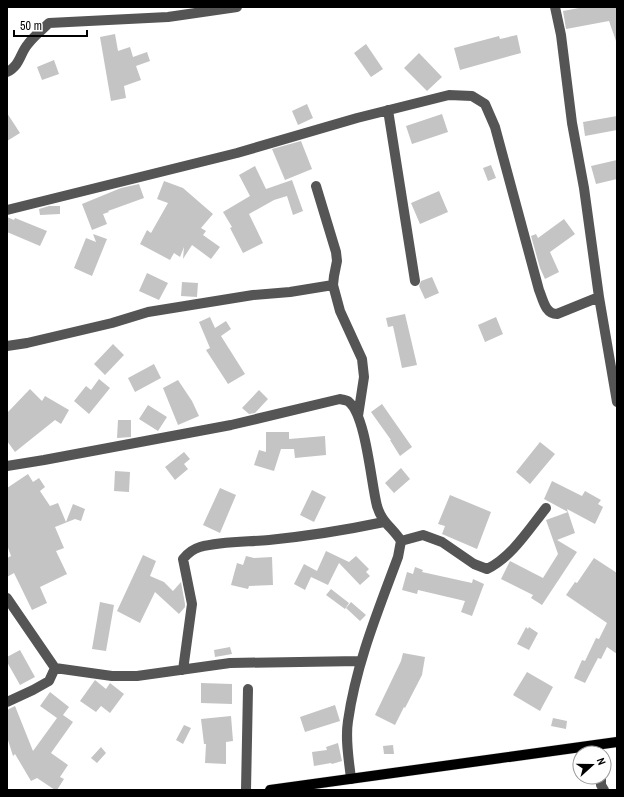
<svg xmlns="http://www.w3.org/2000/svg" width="624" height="797" viewBox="0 0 624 797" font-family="'Archivo Narrow',sans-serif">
<rect width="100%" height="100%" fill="#fff"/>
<path fill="#c4c4c4" d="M584 7H617V40L616 41 609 21 566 29 563 11Z
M115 34 118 51 130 47 133 57 147 52 150 61 136 66 141 80 124 86 126 98 111 101 100 37Z
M517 35 521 53 460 70 454 48 499 36 500 39Z
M366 44 383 69 371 77 354 53Z
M419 53 442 77 427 91 404 68Z
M54 60 59 74 42 80 37 67Z
M307 104 313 118 298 125 292 111Z
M7 113 20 133 7 141Z
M442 114 448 132 412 144 406 126Z
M617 116V130L585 136 583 122Z
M301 141 312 169 285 180 272 149Z
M617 160V179L596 184 591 166Z
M491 165 496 178 488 181 483 168Z
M255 166 266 189 292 180 303 211 293 215 287 196 274 200 249 214 263 243 243 253 230 228 232 227 223 212 250 196 239 175Z
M164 181 183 188 213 214 201 228 206 231 203 235 220 247 211 259 192 245 183 259 184 247 180 257 174 253 170 260 140 244 147 230 151 233 168 203 157 199Z
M139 184 144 198 108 211 109 212 103 214 107 224 92 230 82 204 121 188Z
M439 191 448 212 420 224 411 203Z
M49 206H60V214L40 215 39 209Z
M7 217 14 220 15 218 47 231 40 246 7 232Z
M564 219 575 234 550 252 559 272 545 279 540 268 531 236 536 234 538 238Z
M93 234 107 239 92 276 74 268 86 238 96 242Z
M147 273 168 283 159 300 139 291Z
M432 277 439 293 425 299 419 286 421 281Z
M182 282 198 283 197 297 181 296Z
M405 314 417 365 402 368 393 326 388 327 386 318Z
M210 317 215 328 226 321 231 329 221 336 245 374 228 384 206 350 210 348 199 322Z
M496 317 503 334 485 342 478 325Z
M113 344 124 355 105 375 94 364Z
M154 364 161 378 135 392 128 378Z
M99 379 110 388 89 414 74 401 86 386 91 390Z
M178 380 192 401 199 416 178 425 163 388Z
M30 389 42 401 45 396 69 410 61 424 55 420 15 452 7 441V413Z
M259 390 268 399 255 413 249 414 242 408Z
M382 404 412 447 400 456 390 440H391L371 412Z
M148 405 167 417 158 431 139 419Z
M118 420H131V437L117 438Z
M266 432H289V439L325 436 326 455 295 458 294 449H281L274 471 254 465 259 450 266 452Z
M540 442 555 454 530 484 516 472Z
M184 452 190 459 184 464 188 469 175 480 165 467Z
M401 468 410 479 394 493 385 483Z
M115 471 130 472 129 492 114 491Z
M28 474 33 482 39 478 45 487 40 491 50 506 58 503 66 522 73 504 85 509 81 521 75 519 55 527 64 548 56 551 67 574 40 587 47 603 32 610 14 573 7 577V558L11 556 7 545V488Z
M552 481 582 496 585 491 601 500 598 504 603 507 595 524 567 509 568 512 544 499Z
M220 488 236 495 220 533 203 525Z
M312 490 326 497 314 522 300 515Z
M450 495 491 512 477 549 442 534 445 526 438 524Z
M568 512 575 533 557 540 577 552 542 605 531 598 533 595 501 579 510 561 543 578 558 554 546 520Z
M326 551 349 562 356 556 369 569 366 572 370 576 360 585 339 563 328 585 311 577 305 590 294 584 304 564 317 571Z
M143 555 156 561 150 576 164 582 173 591 181 582 185 604V607L179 614 155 592 140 623 117 611Z
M246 556 254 558 272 557 273 585 249 586 248 589 231 585 237 563 243 565Z
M594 558 617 573V654L607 647 601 659 598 658 585 683 574 678 582 660 585 661 596 638 599 639 607 623 566 595 575 582 577 583Z
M415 567 423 570 422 572 472 583 473 579 484 584 472 616 461 612 465 601 418 590 417 594 402 590 407 572 413 574Z
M331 589 349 603 345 609 326 595Z
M100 602 114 605 106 651 92 649Z
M351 602 366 615 360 621 346 608Z
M526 627 528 629 529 627 538 633 529 650 517 644Z
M230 647 232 654 215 657 214 650Z
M20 650 35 677 20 685 7 662V657Z
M403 653 425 657 422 675 405 708 404 707 395 725 375 715 401 661Z
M527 672 553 687 540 711 513 695Z
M95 680 106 689 110 683 124 694 110 713 101 706 96 712 80 701Z
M201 683 232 684V704L201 703Z
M50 692 69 707 63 715 73 722 51 753 68 765 60 777 64 779 57 790H55L37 778 31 781 15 754 13 756 7 737V710L15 706 33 751 57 718 40 706Z
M335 705 340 721 305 732 300 717Z
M231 716 233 741 226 742V764L205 763 206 744H204L201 719Z
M553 718 567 721 566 729 551 726Z
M184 725 191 728 183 744 176 740Z
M338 743 342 761 332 764 331 763 314 766 312 752 327 750 326 747Z
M393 745 394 754H384L383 746Z
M101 747 106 753 97 763 91 758Z"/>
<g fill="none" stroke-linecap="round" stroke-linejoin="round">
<defs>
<path id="major" d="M270 790 617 742"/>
</defs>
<use href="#major" stroke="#dbdbdb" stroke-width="11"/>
<path stroke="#555" stroke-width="10" d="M555 7 561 35 572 123 584 188 599 297
M7 72C20 66 20 53 28 44 34 36 42 30 49 23L168 17 237 7
M388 110 415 281
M316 186 336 252 337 261 334 276 333 285 340 311 362 359 364 377 358 416
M7 210 237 153 357 118 449 95 472 96 485 104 495 127 539 290C543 299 545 314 557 314L599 297 617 402
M7 346 27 343 112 323 148 312 253 295 290 292 333 285
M7 466 44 460 231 425 340 399C343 400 347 400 349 402 366 416 371 483 377 506 382 523 392 527 401 541L398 557C378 611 356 664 348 721 345 740 349 760 351 779
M401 541 423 535 442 542 474 564 487 569C512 557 529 529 546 508
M7 598 55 668 112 676H137L230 663 360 661
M183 670 192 604 183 559C187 554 193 549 200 547 222 541 247 542 269 540 308 536 346 530 384 522
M7 702 33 690 49 681 55 668
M601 777V785L604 790
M246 790 248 689"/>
<use href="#major" stroke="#000" stroke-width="10"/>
</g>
<rect width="624" height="797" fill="none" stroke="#000000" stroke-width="16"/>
<g transform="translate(592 765) rotate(69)"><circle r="19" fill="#ffffff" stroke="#999999"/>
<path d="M0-3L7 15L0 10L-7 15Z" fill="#000000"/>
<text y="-6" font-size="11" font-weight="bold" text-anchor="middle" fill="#000000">N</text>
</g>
<path d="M14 30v6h73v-6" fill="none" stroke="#000000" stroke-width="2"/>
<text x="20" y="30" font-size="12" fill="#000000" stroke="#ffffff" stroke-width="3" paint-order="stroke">50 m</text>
</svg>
